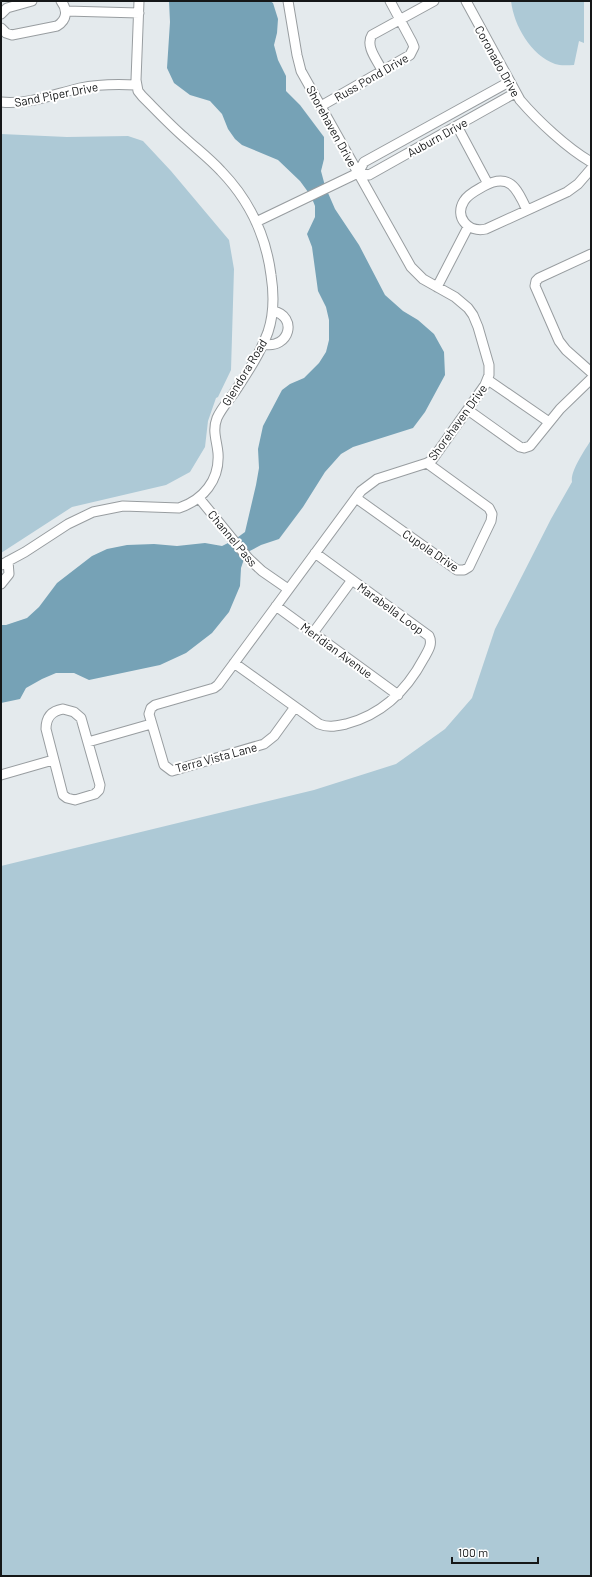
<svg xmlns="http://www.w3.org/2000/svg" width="592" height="1577" viewBox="0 0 592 1577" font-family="Barlow,sans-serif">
<rect width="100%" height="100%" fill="#e4eaed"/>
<path fill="#adc9d6" d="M511 1H584V43L579 41 574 65C568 65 561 66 555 64 531 55 514 26 511 1Z
M1 134 67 137 128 136 143 141 171 171 229 240 234 269 231 370 218 397 216 398 208 421 205 447 190 472 166 485 72 507 1 553Z
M591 440V1576H1V866L314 790 396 764 445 729 472 698 495 629 551 519 572 482C570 471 585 450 591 440Z"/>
<path fill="#76a2b6" d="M169 1H270L273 3 278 19 277 33 274 45 278 60 286 76V91L300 105 324 137V159L321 171 325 186 335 209 359 245 385 295 403 311 418 320 434 334 444 352 445 375 425 412 413 428 353 447 341 454 325 472 303 507 279 539 261 545 246 553 241 568 240 586 229 612 212 633 186 653 160 665 89 680 74 673H56L42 679 26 688 20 699 1 703V625H6L27 618 39 607 57 583 92 556 107 549 127 545 154 544 177 546 205 543 222 546 234 540 245 532 256 485 259 468 258 449 263 426 282 390 290 384 304 378 319 363 326 352 329 340V320L326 307 318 291 312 247 307 234 315 217V206L311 196 300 181 278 160 242 145 235 139 228 129 222 114 210 101 190 95 174 83 167 68 170 22Z"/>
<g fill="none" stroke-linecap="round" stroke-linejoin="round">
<defs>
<path id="minor" d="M288 1 297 55 301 71 411 267 423 279 455 297 468 308 473 315 478 327 489 365V375L485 385 432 460 427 463 377 479 361 491 218 685 214 688 155 705 151 708 149 714 164 765 172 771 264 744 274 736 295 707
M466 1 520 100C538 121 567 148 591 162
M66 11 139 13
M1 14 7 8 32 1
M1 28 6 33 12 35 57 26C67 20 68 10 61 1
M382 70C377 60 365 46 372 35L434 1
M1 102C28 105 54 94 80 88 99 84 117 84 136 85
M321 106 410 55 414 47 412 42 390 1
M457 126 488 184
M358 173 364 162 509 82
M527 210C517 189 510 172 484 186 477 190 468 194 464 201 454 217 468 233 486 229L567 192 578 184 591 169
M256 222 358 173 369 175 515 93
M591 254 539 278 536 281 535 286 559 341 566 350 591 372
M437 287 468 227
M263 344C290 350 298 316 273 311
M488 380 549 422
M468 410 520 447 524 448 530 446 560 409 591 379
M199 498 248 558 262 571 288 589
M356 498 457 570H464L469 567 491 521 492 514 489 508 427 463
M1 565 25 552 68 524 93 512 123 506 179 508C203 500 220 480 218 453 217 441 212 431 217 418 221 409 228 401 234 393 247 373 260 354 268 332 274 314 274 294 271 275 266 236 249 200 221 171 210 159 197 149 185 138 170 125 156 110 142 96L138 91 136 80 139 1
M1 584 9 574 8 561
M276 606 398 695
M313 633 352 580
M234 663 319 724C329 728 336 726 346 724 381 715 407 690 424 658 428 651 433 644 429 636L315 553
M63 709 74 712 81 718 100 785 99 790 95 794 75 800 67 798 63 795 46 729C46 718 51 711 63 709Z
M88 742 151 724
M1 775 53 760"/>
</defs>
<use href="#minor" stroke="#989da0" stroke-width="11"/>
<use href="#minor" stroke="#fff" stroke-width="9"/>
</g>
<g text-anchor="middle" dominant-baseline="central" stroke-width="4" stroke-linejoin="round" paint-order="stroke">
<g font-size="12" fill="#151718" stroke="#fff">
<text transform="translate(498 61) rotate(61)">Coronado Drive</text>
<text transform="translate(371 77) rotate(-30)">Russ Pond Drive</text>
<text transform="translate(56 94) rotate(-11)">Sand Piper Drive</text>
<text transform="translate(332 126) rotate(61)">Shorehaven Drive</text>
<text transform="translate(437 137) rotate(-29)">Auburn Drive</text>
<text transform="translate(244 372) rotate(-59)">Glendora Road</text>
<text transform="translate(457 422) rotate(-54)">Shorehaven Drive</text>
<text transform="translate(233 538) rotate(50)">Channel Pass</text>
<text transform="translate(431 550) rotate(34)">Cupola Drive</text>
<text transform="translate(391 608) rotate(36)">Marabella Loop</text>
<text transform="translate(337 650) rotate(36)">Meridian Avenue</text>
<text transform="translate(216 757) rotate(-15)">Terra Vista Lane</text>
</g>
</g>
<rect width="592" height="1577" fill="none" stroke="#151718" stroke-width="4"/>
<path d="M452 1557v6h86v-6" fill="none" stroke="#151718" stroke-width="2"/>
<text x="458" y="1557" font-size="12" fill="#151718" stroke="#ffffff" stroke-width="3" paint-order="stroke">100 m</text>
</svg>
